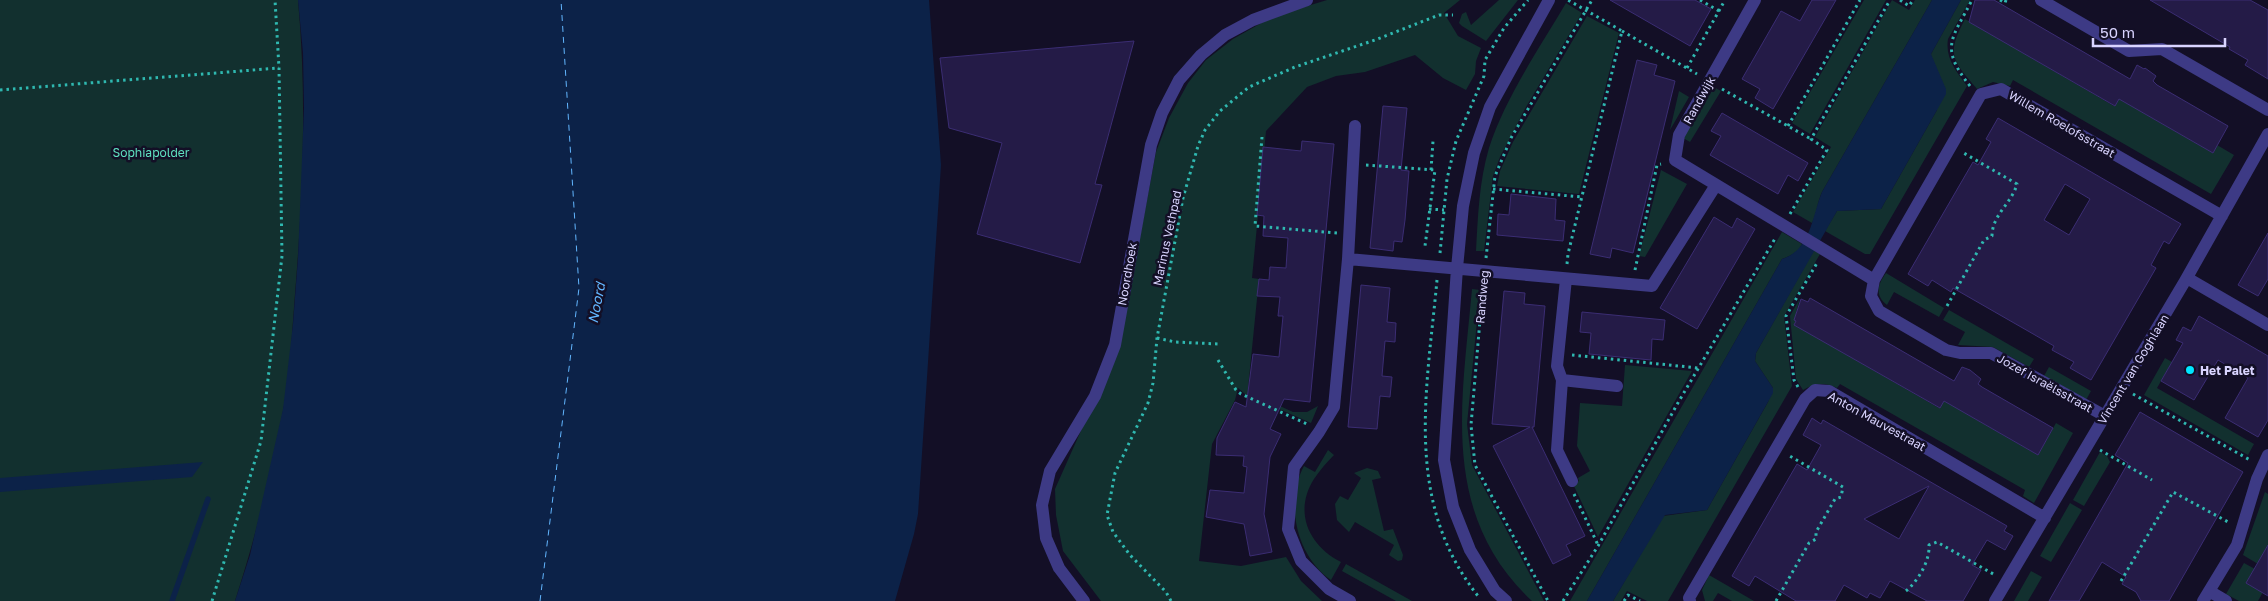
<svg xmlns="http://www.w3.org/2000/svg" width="2268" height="601" viewBox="0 0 2268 601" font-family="'Golos Text',sans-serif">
<rect width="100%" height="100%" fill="#130f26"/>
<path fill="#12302f" d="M0 0H298C307 98 303 196 295 294 292 333 290 373 283 411 271 475 255 539 235 601H0Z
M1327 0H1460L1444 13 1458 36 1481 48 1476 61 1475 74 1466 90 1443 78 1415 55 1365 72 1336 76 1307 87 1266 131 1252 278 1259 279 1248 388 1249 392 1293 412H1307L1318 406 1311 423 1245 394 1238 388 1235 400 1212 444 1199 561 1241 566 1286 557 1301 581 1322 601H1101L1063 551 1056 515 1055 489 1120 343 1156 152 1169 118 1188 83 1206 60 1233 39 1272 17Z
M1499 0H1518L1486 41 1462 26 1459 23 1462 14 1466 12 1471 25Z
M1864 0H1886L1810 134 1792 123Z
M1892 0 1909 10 1915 0H1932L1822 192C1817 203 1817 213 1812 223L1793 212 1831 147 1815 137Z
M1961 0H1970L1948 39C1945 58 1956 71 1967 86L1870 254H1865L1825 231 1837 211 1881 209 1937 110 1931 54Z
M1566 3 1582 13 1526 107 1500 157 1493 176 1484 251H1476C1478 216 1479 182 1489 148 1504 100 1540 47 1566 3Z
M1587 16 1619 33 1579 194 1497 186 1500 171 1513 142Z
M1965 19 2114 106 2126 87 2140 111 2213 153 2217 145 2234 155 2211 194 2013 80 2010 86 1993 82 1977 89C1952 60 1946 55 1965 19Z
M1714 87 1721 91 1690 142 1683 138Z
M1679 91 1689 97 1670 130Z
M1661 170 1687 184 1645 257 1639 256Z
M1782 232 1802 244C1799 252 1790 256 1782 259L1587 601H1570Z
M1814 250 1820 254 1784 316 1792 386 1668 601H1647L1627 591 1621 601H1613L1663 516 1707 510 1768 402 1773 388 1755 361 1756 353Z
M1886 273 1944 308 1939 317 1894 292 1887 305C1874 295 1878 284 1886 273Z
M1472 289 1480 290 1467 424 1472 465 1544 601H1532C1439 514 1462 402 1472 289Z
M1800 298 1796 313 1800 315 1795 320V325L1939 408 1951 390 1965 413 2038 455 2056 423 2073 433 2034 503 2023 496 2025 490 1840 384 1837 388C1824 382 1816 383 1803 390L1796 379 1790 316Z
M1949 310 2034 359 2029 367 1993 347 1958 345 1965 332 1943 320Z
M2165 358 2172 362 2157 388 2254 444 2248 455 2144 395Z
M1625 365 1692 371 1598 537 1573 484 1579 481 1578 478 1590 471 1577 446 1580 403 1622 406Z
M2049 367 2091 391 2086 400 2044 376Z
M1328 450 1334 455C1327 462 1320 470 1314 479 1293 512 1309 546 1341 562L1331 580C1297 557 1284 503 1304 466L1315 472Z
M2100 452 2107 456 2110 462 2084 506 2073 500Z
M1367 468 1378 471 1381 478 1372 480 1384 531 1393 529 1403 555 1402 560 1398 561 1389 555 1394 545 1355 522 1349 532 1337 520 1335 504 1340 496 1348 500 1361 478 1354 473Z
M2265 492 2268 494V546L2258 564 2243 555Z
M2070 503 2082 510 2051 562 2040 556Z
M2244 563 2255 569 2247 583 2263 592 2258 601H2239L2226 594Z
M1346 564 1412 601H1396L1342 571Z
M2031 571 2042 577 2028 601H2014Z
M1709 575 1754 601H1732L1718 593 1713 601H1705L1702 590Z"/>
<path fill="#0c2248" d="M298 0H929L941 165 918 514 914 534 895 601H235L250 555 283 409 293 324 298 258 304 108 303 53Z
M1932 0H1961L1931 54 1946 89V94L1937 110 1881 209 1837 211 1756 353 1755 361 1773 388V393L1707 510 1665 515 1613 601H1587L1782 259C1811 250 1812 216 1822 192Z
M203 462 192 477 0 492V478Z"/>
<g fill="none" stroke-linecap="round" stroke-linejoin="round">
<path stroke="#0c2248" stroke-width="5.5" d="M172 601 208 499"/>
<path stroke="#62b6ff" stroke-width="1" stroke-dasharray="6 5" stroke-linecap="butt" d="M540 601 579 288 561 0"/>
</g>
<path fill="#241b47" stroke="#3b2d73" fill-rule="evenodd" d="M1610 0H1695L1711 9 1690 46Z
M1812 0H1836L1773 109 1755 98 1760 89 1742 79 1781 11 1800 21Z
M1975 0H1994L2130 79 2137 65 2144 69 2145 68 2156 76 2153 81 2157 85 2228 126 2213 153 2119 99 2115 106 1969 22Z
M2150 0H2250L2268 10V79L2245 65 2248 60 2229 49 2230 47Z
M1134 41 1095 184 1102 185 1080 263 977 234 1002 143 949 128 940 58Z
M1637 60 1657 65 1654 75 1675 81 1633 253 1612 248 1610 258 1590 254Z
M1383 106 1407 108 1401 170 1409 171 1405 220 1402 242 1394 241 1393 251 1370 248Z
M1722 113 1808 163 1798 181 1788 175 1778 194 1710 155 1721 136 1711 131Z
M1998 118 2181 224 2169 244 2164 241 2151 265 2156 268 2091 380 2070 368 2074 362 2052 350 2054 346 2028 331 1953 288 1951 292 1932 280 1928 286 1908 274 1973 162 1978 165 1991 142 1986 139ZM2065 184 2090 199 2069 235 2044 220Z
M1302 141 1334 144 1310 402 1284 399 1270 429 1281 434 1270 457 1264 514 1272 552 1250 556 1244 524 1206 517 1210 490 1244 493 1247 467 1243 466 1244 456 1216 455 1217 438 1235 402 1246 407 1253 354 1279 357 1283 316H1278L1280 297 1257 296 1259 279 1269 280 1270 267 1286 268 1288 238 1263 236 1264 216 1257 215 1263 147 1301 151Z
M1511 194 1556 199 1555 220 1565 221 1563 241 1497 235 1498 214 1509 215Z
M1714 217 1732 228 1737 218 1755 229 1697 329 1660 308Z
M2268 233V279L2258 296 2238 285Z
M1361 285 1390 288 1387 322 1396 323 1395 342 1385 341 1382 376 1392 377 1390 397 1380 396 1377 429 1348 427Z
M1504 291 1525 293 1524 304 1545 306 1534 427H1532L1585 536 1566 545 1571 555 1553 564 1493 446 1530 427 1492 424Z
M1810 298 1954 381 1962 367 1970 370 1981 379 1978 384 1982 387 2053 428 2038 455 1944 401 1940 408 1794 325 1796 321 1794 320 1801 299 1808 302Z
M1582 312 1665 320 1663 340 1652 339 1651 360 1589 354 1591 333 1580 332Z
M2199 316 2268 356V420L2258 437 2225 418 2248 378 2218 360 2194 400 2161 381 2183 343 2176 340 2183 327 2191 331Z
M2140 412 2243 472 2169 601H2141L2136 592 2122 584 2126 577 2102 562 2079 601H2049L2128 463 2115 455Z
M1812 418 1821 424 1823 420 2007 526 2004 531 2013 536 2005 550 1987 540 1972 565 1981 570 1963 601H1927L1890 581 1880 598 1870 593 1867 598 1844 585 1835 601H1796L1755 576 1749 586 1732 576 1797 464 1807 470 1821 445 1803 435ZM1929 486 1899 539 1864 519Z
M2268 545V596L2246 583Z"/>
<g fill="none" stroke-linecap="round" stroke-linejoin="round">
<path stroke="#2fb8b0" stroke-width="3" stroke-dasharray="2.5 4" stroke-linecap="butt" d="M1700 0 1719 11
M1900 0 1909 6 1913 0
M2000 0 2005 3 2006 0
M1622 31 1697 74
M1687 68 1725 0
M1970 86C1939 47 1952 39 1972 0
M1722 89 1811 139
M0 90 279 68
M1788 126 1860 0
M1262 137 1255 226 1337 233
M1366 165 1435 170 1425 246
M1431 170 1433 141
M1493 189 1582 197
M1429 209 1444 210
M1790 214 1827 150 1811 139 1890 0
M1440 253 1447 179 1456 141 1484 76 1485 60 1504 28 1528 0
M1486 258 1495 176 1511 138 1592 0
M1567 264 1568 254 1622 31 1568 0
M1635 270 1657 165 1661 164
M1437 280C1427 390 1403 501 1478 596
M1483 285 1471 425 1475 465 1548 601
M1947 306 1984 240 1992 236C1992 215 2012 203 2017 184L1962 152
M1157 338 1175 342 1219 344
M1572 355 1698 368
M1218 360 1236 390 1241 394 1307 424
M1798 387 1794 380 1786 316 1817 263
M2133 394 2250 460
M2100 450 2152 480
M1574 494 1598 545
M2121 581 2173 492 2230 523
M1906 591C1918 581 1930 561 1929 545L1937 542 1995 575
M212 601 261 441 282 256 279 68 275 0
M1171 601 1166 592 1130 555 1113 532 1107 515 1115 473 1148 403 1153 383 1157 338 1183 198 1198 146 1205 130 1220 111 1249 87 1295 67 1375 40 1439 15H1453
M1563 601 1598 546 1679 401 1776 237
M1624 601 1628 595 1640 601
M1776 601 1809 543 1816 539V532L1835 499 1841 497 1843 487 1788 455"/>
<path stroke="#3d3a85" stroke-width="12" d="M1755 0 1679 135 1675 160 1874 280
M2041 0 2129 51 2162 49 2268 110
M1348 259 1652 286 1716 185
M2187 278 2268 325
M1566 279 1557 366 1562 380 1557 450 1572 481
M1562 380 1617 386
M2105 416 1991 353H1960L1946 350 1879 311 1871 296 1874 280 1981 94 2001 89 2222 216
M2209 591 2226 601
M1084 601 1059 568 1046 538 1042 505 1050 471 1095 396 1115 345 1151 145 1162 113 1179 80 1201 55 1225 35 1253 20 1307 0
M1350 601 1329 589 1301 561 1288 529 1294 467 1319 432 1334 407 1348 259 1355 126
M1506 601 1495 591 1470 550 1453 507 1444 460 1457 268 1463 206 1474 153 1490 107 1549 0
M1690 601 1689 598 1805 399 1815 390 1829 391 2045 518
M1995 601 2185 281 2268 134
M2203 601 2237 545 2257 479 2268 455"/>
</g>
<circle fill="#00e5ff" stroke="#130f26" stroke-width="2" cx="2190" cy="370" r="5"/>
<g text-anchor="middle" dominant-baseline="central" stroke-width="5" stroke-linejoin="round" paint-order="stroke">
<g font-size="12" fill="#d9d4ff" stroke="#130f26">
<text transform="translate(1699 100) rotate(-61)">Randwijk</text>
<text transform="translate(2062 124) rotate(30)">Willem Roelofsstraat</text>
<text transform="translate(1167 238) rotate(-78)">Marinus Vethpad</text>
<text transform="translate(1127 274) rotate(-80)">Noordhoek</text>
<text transform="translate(1482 297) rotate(-85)">Randweg</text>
<text transform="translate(2133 369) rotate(-59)">Vincent van Goghlaan</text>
<text transform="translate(2045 383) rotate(29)">Jozef Israëlsstraat</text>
<text transform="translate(1877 421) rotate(29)">Anton Mauvestraat</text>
</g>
<g font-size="12" fill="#5fe0c0" stroke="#130f26">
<text x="151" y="152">Sophiapolder</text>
</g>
<g font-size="12" font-weight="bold" fill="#d9d4ff" stroke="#130f26" text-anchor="start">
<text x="2200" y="370">Het Palet</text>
</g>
<g font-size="14" font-style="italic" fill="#62b6ff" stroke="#130f26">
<text transform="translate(596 303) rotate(-79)">Noord</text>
</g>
</g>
<path d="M2093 38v8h132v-8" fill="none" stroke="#d9d4ff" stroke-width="2.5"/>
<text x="2100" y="38" font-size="15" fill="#d9d4ff" stroke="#130f26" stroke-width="4" paint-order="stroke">50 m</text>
</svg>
